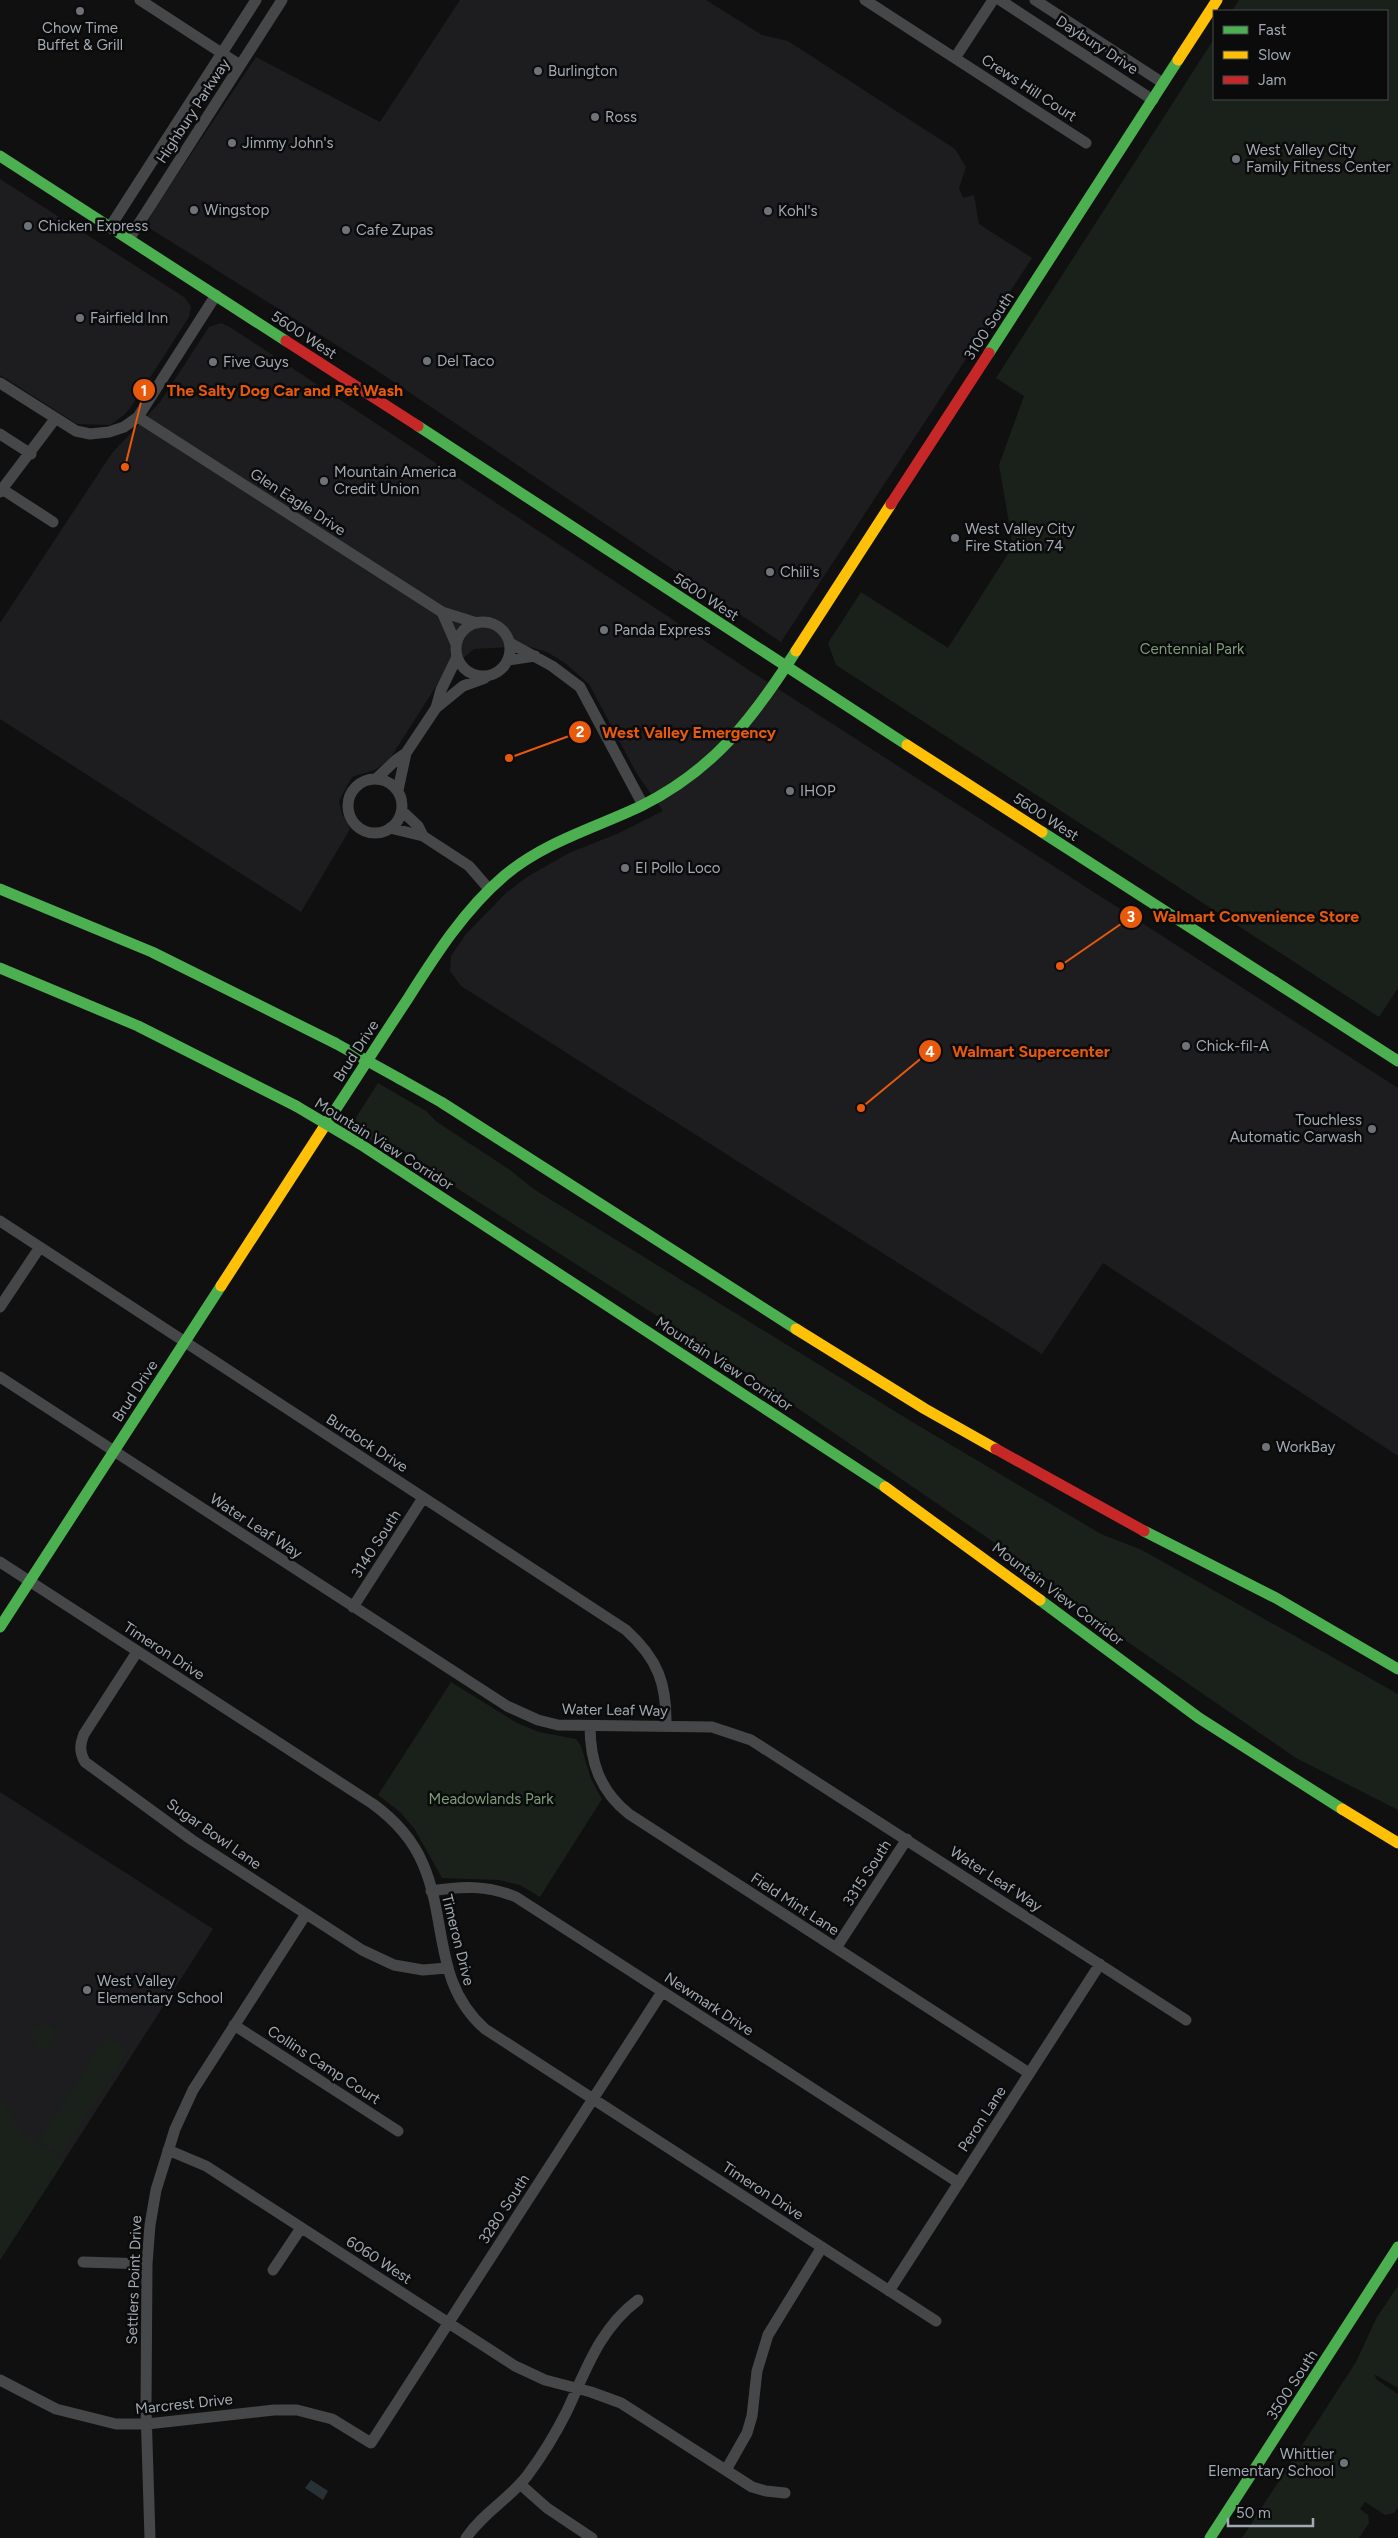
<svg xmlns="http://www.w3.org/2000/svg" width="1398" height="2538" viewBox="0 0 1398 2538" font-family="Figtree,sans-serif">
<rect width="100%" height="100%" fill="#101011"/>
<path fill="#1d1d1f" d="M460 0H706L762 35 788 41 955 149 966 167 959 188 963 198 974 195 979 224 1032 258 781 642 370 366 146 226 155 208 256 57 380 122Z
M0 179 184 297 191 306 189 317 131 407 124 415 110 425 77 424 0 375Z
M221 323 230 327 752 672 1398 1088V1456L1103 1263 1042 1354 461 986 450 971 451 956 466 934 507 892 527 877 569 853 619 833 663 811 637 774 589 684 565 663 547 652 527 646 474 649 444 674 389 760 375 770 352 777 339 801 342 814 350 829 301 912 0 719V623L112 453 160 402 209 327Z
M0 1792 213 1929 0 2260Z"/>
<path fill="#1a211b" d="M1239 0H1398V988L1379 1017 836 665 828 643 861 592 948 648 1013 546 999 465 1024 396 996 378 1214 39V99H1387V11H1232Z
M378 1083 426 1111 437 1122 510 1170 535 1190 909 1420 1101 1534 1142 1550 1398 1694V1810L1296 1758 1077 1607 1049 1580 745 1372 394 1148 384 1149 350 1127Z
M451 1682 517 1723 539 1732 576 1739 581 1746 591 1779 602 1799 540 1897 520 1885 499 1880 442 1878 414 1828 400 1812 378 1795Z
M42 2024 53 2027 55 2031 49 2047 43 2050C35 2044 32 2041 32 2030Z
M106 2037 128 2051 61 2155 39 2141Z
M0 2096 22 2134 64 2161 0 2260Z
M1398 2286V2388L1374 2374 1377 2380 1398 2394V2507L1394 2513 1385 2515 1365 2502 1360 2509 1368 2515 1369 2523 1359 2538H1242L1356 2362 1377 2317Z"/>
<path fill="#283135" d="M311 2480 328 2491 323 2500 305 2488Z"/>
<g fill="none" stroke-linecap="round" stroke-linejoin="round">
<path stroke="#454749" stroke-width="11" d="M140 0 240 65
M865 0 1086 143
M1000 0 1153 100
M1035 0 1163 83
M955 58 993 0
M110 227 256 0
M129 239 282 0
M0 383 76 431 90 434 109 432 124 427 138 417 216 295
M138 417 442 612 477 623
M0 434 31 454
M2 489 53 522
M0 492 55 419
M442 612 456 644
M456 649a27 27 0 1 1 54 0a27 27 0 1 1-54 0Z
M510 643 552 666 580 687 643 805
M508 660 535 656
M436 708 463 686 485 678
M377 778 396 760 406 753
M348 806a27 27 0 1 1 54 0a27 27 0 1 1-54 0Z
M398 790 406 753 436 708 441 690 457 657
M402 811 418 826 423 836
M390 828 423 836 469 866 489 889
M0 1221 626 1630C658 1659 667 1684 666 1726
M0 1307 40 1247
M0 1377 507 1706 538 1720 558 1725 712 1727 751 1740 1186 2020
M0 1562 373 1804C395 1820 412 1838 423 1864 448 1922 433 1983 485 2029L936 2321
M353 1607 423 1498
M137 1652 84 1734C80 1744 79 1752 85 1762L192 1840 362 1950 394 1965 423 1970 447 1968
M590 1726C590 1762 600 1791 629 1814L1029 2073
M431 1891C462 1886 487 1885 516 1897L959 2183
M836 1948 907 1839
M234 2025 398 2131
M168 2150 206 2166 515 2366 545 2380 591 2392 621 2403 752 2487 766 2491 785 2493
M83 2262 147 2264
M273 2270 301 2228
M889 2291 1100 1964
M0 2380 56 2409 116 2424H147L274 2410H297L332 2419 371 2443 662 1992
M726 2470 747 2433 752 2416 757 2371 768 2335 822 2247
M520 2484 547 2508 592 2538
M150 2538 146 2410 147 2264 150 2225 156 2190 175 2129 193 2090 306 1914
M466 2538C483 2513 509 2499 527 2476 542 2456 556 2433 567 2411 586 2370 600 2328 638 2300"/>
<path stroke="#4caf50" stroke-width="11" d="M0 156 286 341
M989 353 1178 60
M418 426 907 745
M1042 832 1398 1061
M0 889 152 952 335 1043
M0 968 138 1026 296 1106
M400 1079 441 1102 796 1329
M324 1127C352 1085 379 1042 407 1000 435 956 464 910 504 876 544 842 595 828 641 806 714 770 754 717 796 651
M360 1144 885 1487
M1144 1531 1276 1598 1398 1669
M1040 1600 1199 1718 1342 1809
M0 1627 221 1286
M1210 2538 1398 2247"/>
<path stroke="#ffc107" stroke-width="11" d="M1178 60 1217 0
M796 651 891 504
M907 745 1042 832
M221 1286 324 1127
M796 1329 925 1409 996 1449
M885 1487 1040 1600
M1342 1809 1398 1843"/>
<path stroke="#c62828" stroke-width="11" d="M286 341 418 426
M891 504 989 353
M996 1449 1144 1531"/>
<path stroke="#4caf50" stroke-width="11" d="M335 1043 400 1079
M296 1106 360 1144"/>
</g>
<g fill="#6e737a" stroke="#0b0b0c" stroke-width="2">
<circle cx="80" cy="11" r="5"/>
<circle cx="538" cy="71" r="5"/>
<circle cx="595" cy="117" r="5"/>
<circle cx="232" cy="143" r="5"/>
<circle cx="1236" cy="159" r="5"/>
<circle cx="194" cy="210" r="5"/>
<circle cx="768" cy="211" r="5"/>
<circle cx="28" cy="226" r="5"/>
<circle cx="346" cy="230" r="5"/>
<circle cx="80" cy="318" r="5"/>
<circle cx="427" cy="361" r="5"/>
<circle cx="213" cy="362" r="5"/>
<circle cx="324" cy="481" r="5"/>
<circle cx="955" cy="538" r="5"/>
<circle cx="770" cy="572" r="5"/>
<circle cx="604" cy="630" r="5"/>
<circle cx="790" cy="791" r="5"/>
<circle cx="625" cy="868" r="5"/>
<circle cx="1186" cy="1046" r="5"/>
<circle cx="1372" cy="1129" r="5"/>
<circle cx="1266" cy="1447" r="5"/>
<circle cx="87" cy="1990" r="5"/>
<circle cx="1344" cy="2463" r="5"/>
</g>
<g text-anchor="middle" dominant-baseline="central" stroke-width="5" stroke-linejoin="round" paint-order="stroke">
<g font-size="15" fill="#a1a9b2" stroke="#0b0b0c" text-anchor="start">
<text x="80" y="28" text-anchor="middle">Chow Time<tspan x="80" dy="17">Buffet &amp; Grill</tspan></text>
<text x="548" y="71">Burlington</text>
<text x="605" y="117">Ross</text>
<text x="242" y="143">Jimmy John's</text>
<text x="1246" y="150">West Valley City<tspan x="1246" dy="17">Family Fitness Center</tspan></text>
<text x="204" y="210">Wingstop</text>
<text x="778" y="211">Kohl's</text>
<text x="38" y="226">Chicken Express</text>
<text x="356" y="230">Cafe Zupas</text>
<text x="90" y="318">Fairfield Inn</text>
<text x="437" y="361">Del Taco</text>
<text x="223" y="362">Five Guys</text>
<text x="334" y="472">Mountain America<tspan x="334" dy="17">Credit Union</tspan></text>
<text x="965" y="529">West Valley City<tspan x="965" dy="17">Fire Station 74</tspan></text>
<text x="780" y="572">Chili's</text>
<text x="614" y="630">Panda Express</text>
<text x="800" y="791">IHOP</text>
<text x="635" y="868">El Pollo Loco</text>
<text x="1196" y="1046">Chick-fil-A</text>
<text x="1362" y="1120" text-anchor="end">Touchless<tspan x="1362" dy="17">Automatic Carwash</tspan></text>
<text x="1276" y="1447">WorkBay</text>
<text x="97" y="1981">West Valley<tspan x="97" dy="17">Elementary School</tspan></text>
<text x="1334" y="2454" text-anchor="end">Whittier<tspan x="1334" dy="17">Elementary School</tspan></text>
</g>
<g font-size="15" fill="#a1a9b2" stroke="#0b0b0c">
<text transform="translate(1097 45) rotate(33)">Daybury Drive</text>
<text transform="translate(1029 88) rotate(33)">Crews Hill Court</text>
<text transform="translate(193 111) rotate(-57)">Highbury Parkway</text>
<text transform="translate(989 326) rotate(-57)">3100 South</text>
<text transform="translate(304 335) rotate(33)">5600 West</text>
<text transform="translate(298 502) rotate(33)">Glen Eagle Drive</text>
<text transform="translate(706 597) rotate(33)">5600 West</text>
<text transform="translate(1046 817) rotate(33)">5600 West</text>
<text transform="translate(356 1051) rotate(-57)">Brud Drive</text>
<text transform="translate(384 1144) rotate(32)">Mountain View Corridor</text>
<text transform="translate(724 1364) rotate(33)">Mountain View Corridor</text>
<text transform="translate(135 1391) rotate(-57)">Brud Drive</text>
<text transform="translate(367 1443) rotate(33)">Burdock Drive</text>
<text transform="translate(256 1526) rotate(33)">Water Leaf Way</text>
<text transform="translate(376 1544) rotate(-57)">3140 South</text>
<text transform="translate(1058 1594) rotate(37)">Mountain View Corridor</text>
<text transform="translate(164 1651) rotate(33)">Timeron Drive</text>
<text transform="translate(615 1710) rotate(1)">Water Leaf Way</text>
<text transform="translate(214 1834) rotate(35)">Sugar Bowl Lane</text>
<text transform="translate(867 1873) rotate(-57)">3315 South</text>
<text transform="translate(996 1879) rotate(33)">Water Leaf Way</text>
<text transform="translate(795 1904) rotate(33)">Field Mint Lane</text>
<text transform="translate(458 1940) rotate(76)">Timeron Drive</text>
<text transform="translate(709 2004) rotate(33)">Newmark Drive</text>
<text transform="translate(324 2065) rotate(33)">Collins Camp Court</text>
<text transform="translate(982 2119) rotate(-57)">Peron Lane</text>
<text transform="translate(763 2191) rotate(33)">Timeron Drive</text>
<text transform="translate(504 2209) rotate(-57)">3280 South</text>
<text transform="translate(379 2260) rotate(33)">6060 West</text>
<text transform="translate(134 2280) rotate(-88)">Settlers Point Drive</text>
<text transform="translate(1292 2385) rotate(-57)">3500 South</text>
<text transform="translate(184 2404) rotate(-6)">Marcrest Drive</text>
</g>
<g font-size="15" fill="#7c9d78" stroke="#0b0b0c">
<text x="1192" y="649">Centennial Park</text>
<text x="491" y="1799">Meadowlands Park</text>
</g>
</g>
<path fill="none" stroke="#e8590c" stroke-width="2" d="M125 467L144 390M509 758L580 732M1060 966L1131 917M861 1108L930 1051"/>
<g fill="#e8590c" stroke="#0b0b0c" stroke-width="2">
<circle cx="125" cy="467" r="5"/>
<circle cx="509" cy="758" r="5"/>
<circle cx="1060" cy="966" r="5"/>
<circle cx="861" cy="1108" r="5"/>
<circle cx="144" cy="390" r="12"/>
<circle cx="580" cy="732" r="12"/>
<circle cx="1131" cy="917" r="12"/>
<circle cx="930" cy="1051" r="12"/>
</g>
<g font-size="15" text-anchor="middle" font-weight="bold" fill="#fff">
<text x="144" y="396">1</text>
<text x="580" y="737">2</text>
<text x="1131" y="922">3</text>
<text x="930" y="1057">4</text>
</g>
<g font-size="16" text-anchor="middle" font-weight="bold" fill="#e8590c" stroke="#0b0b0c" stroke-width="5" stroke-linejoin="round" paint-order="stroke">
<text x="285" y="396">The Salty Dog Car and Pet Wash</text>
<text x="689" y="738">West Valley Emergency</text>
<text x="1256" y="922">Walmart Convenience Store</text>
<text x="1031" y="1057">Walmart Supercenter</text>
</g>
<rect x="1213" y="10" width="175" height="90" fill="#0b0b0c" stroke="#474a4e"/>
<rect x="1223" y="26" width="25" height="8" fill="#4caf50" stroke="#474a4e"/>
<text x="1258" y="35" font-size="15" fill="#a1a9b2">Fast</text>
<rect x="1223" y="51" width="25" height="8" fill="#ffc107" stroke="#474a4e"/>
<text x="1258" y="60" font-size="15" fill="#a1a9b2">Slow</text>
<rect x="1223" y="76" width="25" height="8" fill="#c62828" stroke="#474a4e"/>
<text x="1258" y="85" font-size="15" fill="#a1a9b2">Jam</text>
<path d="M1228 2518v8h85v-8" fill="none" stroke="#a1a9b2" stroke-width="2.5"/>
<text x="1236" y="2518" font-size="15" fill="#a1a9b2" stroke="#0b0b0c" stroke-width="4" paint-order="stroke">50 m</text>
</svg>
